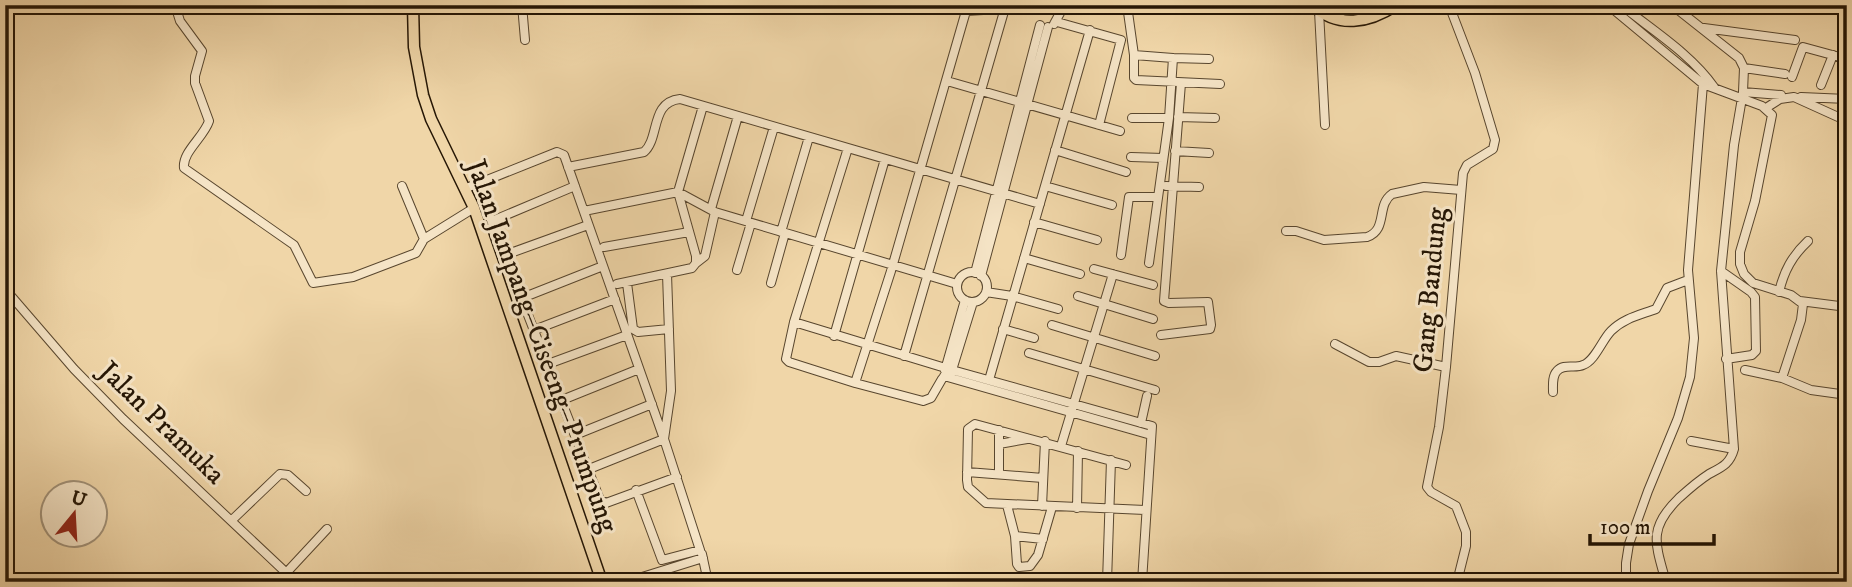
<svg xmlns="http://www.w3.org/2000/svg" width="1852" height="587" viewBox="0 0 1852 587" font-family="'IM FELL DW Pica',serif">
<rect width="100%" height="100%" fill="#f0d6a8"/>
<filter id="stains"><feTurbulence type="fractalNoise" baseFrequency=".00286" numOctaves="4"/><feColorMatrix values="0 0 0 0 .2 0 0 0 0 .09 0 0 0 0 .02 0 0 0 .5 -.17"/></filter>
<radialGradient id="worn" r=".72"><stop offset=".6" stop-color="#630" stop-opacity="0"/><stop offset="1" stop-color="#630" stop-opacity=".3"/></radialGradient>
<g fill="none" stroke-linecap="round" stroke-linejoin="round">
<defs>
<path id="minor" d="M175 5 180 21 202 51 195 76V83L209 121C204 137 182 152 184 168L294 245 313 283 353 277 416 253 424 239 474 208
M522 5 525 40
M1127 5 1134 55 1173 58 1169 118 1149 263
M1339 5 1340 20
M1449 5 1475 73 1495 140 1493 149 1467 165 1463 173 1446 367 1439 427 1427 487 1431 492 1456 506 1466 532V546L1457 582
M1608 5 1703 84 1762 106 1772 115 1755 201 1740 252V264L1744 274 1753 283 1791 295 1803 304 1801 320 1782 378
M1621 5C1652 30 1691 54 1714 87
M1319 11 1325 125
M1057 22 1121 40 1099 125
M1054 24 1060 13 1056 5
M1704 28 1795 40
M1134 55V78L1136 80 1220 84
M1173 58 1209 59
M1744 68 1785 74
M1792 77 1803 47 1847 59
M947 81 1120 131
M1821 85 1833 55
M1743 92 1781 95
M1801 97 1847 99
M1766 108 1780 99 1794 97 1847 121
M1178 117 1215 118
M1132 118H1169
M848 148 794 322 786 359 789 362 855 383 923 401 931 398 942 379
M1055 150 1126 172
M1175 151 1209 153
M1131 157 1163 158
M568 167 644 152C660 138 650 102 680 99L1040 204
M477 184 557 152 564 155 664 439 700 550 662 560 636 490
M402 186 424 239
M1045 186 1112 205
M1166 186 1199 187
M466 188 477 184 600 500 606 503 677 477
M711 209 738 116
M584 211 678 192 715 212 957 284
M492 221 575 186
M746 221 774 127
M1034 222 1097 240
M1286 231H1296L1324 240 1367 237C1388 230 1376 205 1392 194L1424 187 1461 190
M781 232 809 137
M604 247 689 232
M505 255 588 225
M1121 255 1129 197H1158
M1024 258 1080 274
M696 263 705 256 715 212
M1094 269 1153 285
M737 270 751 223
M1721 271 1751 292 1755 297 1756 351 1752 355 1726 359
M957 287a15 15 0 1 1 30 0a15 15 0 1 1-30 0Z
M975 273 1040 25
M981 276 1048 27
M627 283 633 329 638 332 669 329
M771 283 785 233
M617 284 692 268 696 263V256L678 192 703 106
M5 289 74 369 123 419 296 582
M986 292 1012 296 1058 309
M1779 292C1784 271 1792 256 1808 241
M1078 296 1153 319
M522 298 603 266
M1800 301 1847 307
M973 302 952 370 1152 426 1142 582
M794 322 952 370 951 374
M1052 325 1155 356
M1003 329 1034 338
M534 330 615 299
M1161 335 1210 329 1211 325 1208 302 1169 303 1164 301 1181 83
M834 336 885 159
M1335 344 1369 362H1379L1396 356 1446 367
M1029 353 1155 390
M904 356 1005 8
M548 364 627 335
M945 370 965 300
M1745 370 1782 378 1811 390 1847 395
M944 376 1151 435
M989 380 1090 30
M855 383 891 271 966 11 1035 7
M1553 392C1553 386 1552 376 1557 371 1564 363 1575 369 1583 365 1595 361 1602 340 1611 331 1624 318 1640 315 1656 309L1667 288 1688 280
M562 400 639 369
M1141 423 1147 396
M575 435 652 404
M1691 441 1734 449
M999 444 1027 439
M1061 446 1113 274
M1126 465 975 424 968 429 967 480 968 487 986 503 1145 510
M589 469 664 439 671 391 667 274
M967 472 1043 478
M999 474V430
M1007 505 1015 536 1017 564 1019 567 1030 566 1038 555 1052 507
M1042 506 1045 441
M1077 508 1078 451
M232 520 280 474 288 475 306 491
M1015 536 1043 539
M702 554 708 582
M287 572 327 529
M626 582 703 558
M1107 582 1111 460
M1626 582V563L1629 544 1648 491 1678 418 1690 377 1694 338 1688 270 1703 84
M1666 582C1655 543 1648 528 1679 498 1689 489 1698 481 1709 474 1722 467 1730 464 1734 449L1721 271 1734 145 1743 92 1744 68 1739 58 1672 5"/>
<path id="major" d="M413 5 414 47 423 95 431 119 474 208 602 582
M1312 5C1338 29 1369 23 1396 5"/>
</defs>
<use href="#minor" stroke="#58462e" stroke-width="10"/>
<use href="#major" stroke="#251605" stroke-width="13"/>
<use href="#minor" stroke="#f5e4c6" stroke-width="8"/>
<use href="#major" stroke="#f0d6a8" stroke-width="10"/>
</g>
<g text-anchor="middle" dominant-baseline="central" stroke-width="6" stroke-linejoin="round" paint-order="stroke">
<g font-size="28" fill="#251605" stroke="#f5e4c6">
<text transform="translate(1430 290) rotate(-85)">Gang Bandung</text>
<text transform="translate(542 346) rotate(70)">Jalan Jampang–Ciseeng–Prumpung</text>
<text transform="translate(162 423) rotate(44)">Jalan Pramuka</text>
</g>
</g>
<rect width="1852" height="587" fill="none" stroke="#f0d6a8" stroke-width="28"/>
<rect x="7" y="7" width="1838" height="573" fill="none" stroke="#251605" stroke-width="3.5"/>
<rect x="14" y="14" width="1824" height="559" fill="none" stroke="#251605" stroke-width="2"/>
<g transform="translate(74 514) rotate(18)"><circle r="33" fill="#f5e4c6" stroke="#a29279" stroke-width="2"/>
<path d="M0-5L12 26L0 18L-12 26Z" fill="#8f2418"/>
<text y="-10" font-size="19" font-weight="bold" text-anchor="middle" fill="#251605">U</text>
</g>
<path d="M1590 534v10h124v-10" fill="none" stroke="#251605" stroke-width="3.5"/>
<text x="1600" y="534" font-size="21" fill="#251605" stroke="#f5e4c6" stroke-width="5" paint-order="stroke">100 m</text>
<rect width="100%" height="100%" filter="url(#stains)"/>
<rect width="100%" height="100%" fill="url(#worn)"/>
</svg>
